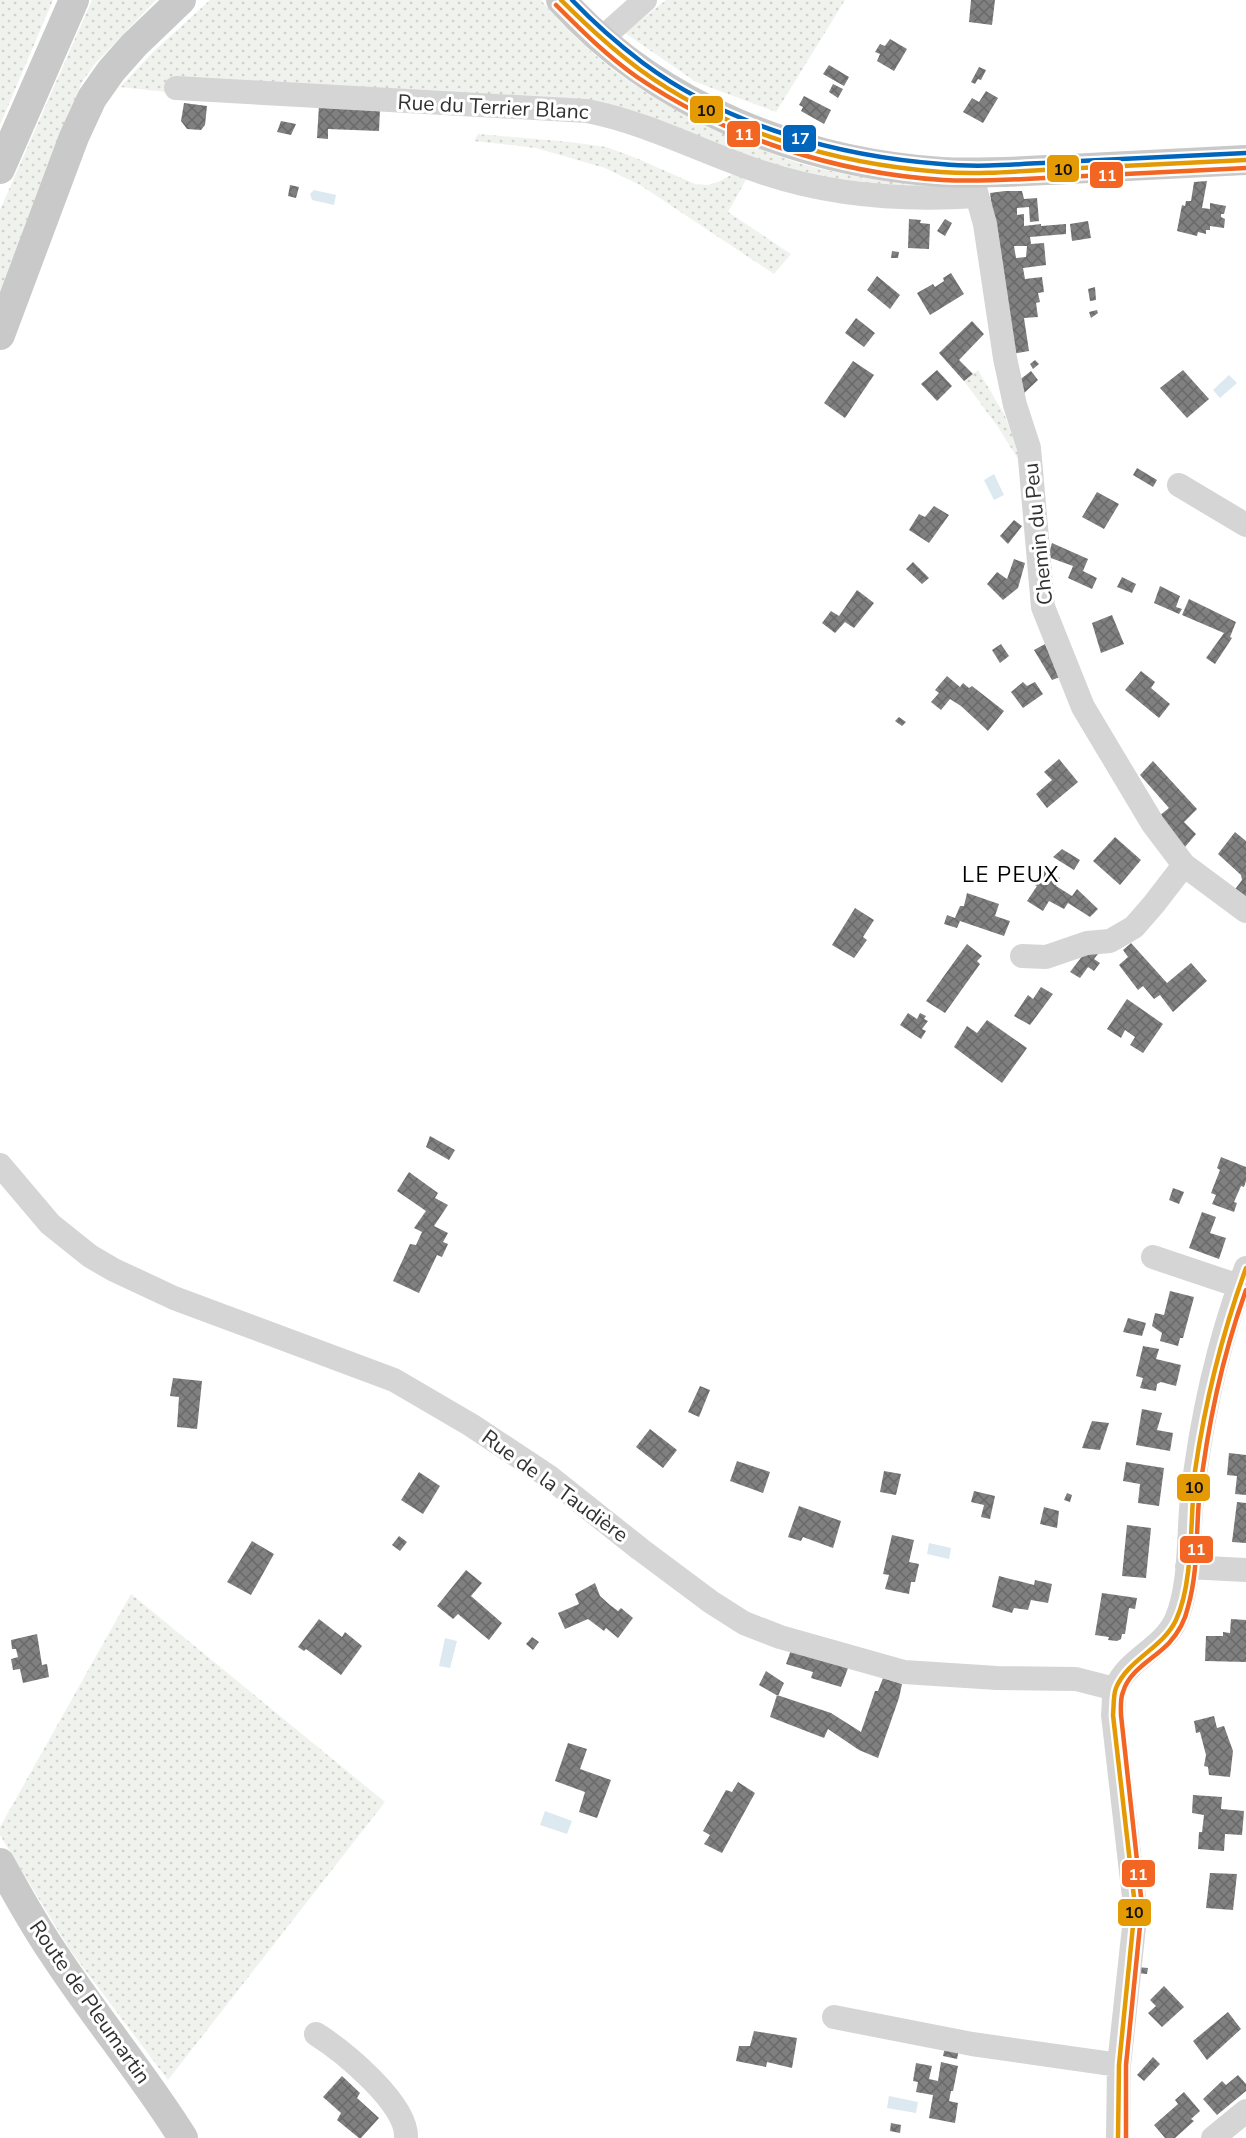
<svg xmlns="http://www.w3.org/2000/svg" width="1246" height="2138" viewBox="0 0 1246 2138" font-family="'Nunito Sans',sans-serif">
<defs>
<pattern id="grass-dots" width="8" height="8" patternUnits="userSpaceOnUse" patternTransform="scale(1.5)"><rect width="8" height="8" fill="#f0f3ed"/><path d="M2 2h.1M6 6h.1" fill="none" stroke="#ced1cc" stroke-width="1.8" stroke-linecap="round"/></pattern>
<pattern id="building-cross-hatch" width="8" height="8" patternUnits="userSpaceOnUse" patternTransform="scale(1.5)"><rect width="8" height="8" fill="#808080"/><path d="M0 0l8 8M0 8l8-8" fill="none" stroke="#696969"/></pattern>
</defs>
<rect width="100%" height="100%" fill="#fff"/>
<path fill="url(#grass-dots)" d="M0 0H53L0 125Z
M92 0H156L94 65 82 82 0 297V210Z
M210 0H541C595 65 655 103 731 137 762 150 793 163 826 170 864 179 904 184 943 187L822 181 654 124 167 92 120 87 154 51Z
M666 0H845L776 112 696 82 625 33Z
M478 134 570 142 606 147 636 158 695 184 708 185 720 181 733 174 747 178 728 212 791 254 774 274 640 185 605 168 536 148 474 141Z
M978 370 1004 414 1021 455 1018 459 998 427 964 381Z
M131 1594 385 1802 168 2080 70 1950 0 1835V1827Z"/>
<path fill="#dde9f0" d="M314 190 336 195 334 205 312 200 310 194Z
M1229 375 1237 383 1220 398 1213 390Z
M994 474 1004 495 994 500 984 480Z
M929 1543 951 1548 949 1559 927 1554Z
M445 1638 457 1641 450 1668 439 1666Z
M545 1811 572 1821 567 1834 540 1825Z
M889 2096 918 2102 916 2113 887 2108Z"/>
<path fill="url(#building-cross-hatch)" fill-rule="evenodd" d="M971 0H995L992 25 969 22Z
M890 39 907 49 894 71 877 61 880 54 875 52 880 44 885 46Z
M829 65 849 77 844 86 823 74Z
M979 67 986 70 981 80 978 79 975 84 971 82Z
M833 84 843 89 838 98 829 92Z
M986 91 998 98 983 123 963 112 972 98 979 102Z
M804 96 831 110 824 124 801 111 803 107 799 105Z
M184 103 207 106 205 125 201 130 187 129 181 121Z
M319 105 380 108 379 131 328 129V139L317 138Z
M281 121 296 124 291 135 277 132Z
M1207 181 1202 208 1210 209V203L1226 206 1224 214H1221V217L1225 219 1224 228 1210 226V230H1206V234L1198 232 1197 236 1177 231 1182 205 1185 206 1186 201H1191L1194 182Z
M290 185 299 187 296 198 288 196Z
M1005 191H1022L1024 199 1037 198 1039 221 1030 222 1029 207 1017 208V215L1024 214V226L1041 224V226L1066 224V234L1030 237 1031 244 1044 243 1046 265 1023 268 1025 279 1042 277 1044 292 1038 293 1040 302 1036 303 1038 317 1024 318 1029 351 1012 354 990 193ZM1014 246H1027L1026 257 1016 258Z
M909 219 921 220 920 223 930 224 929 249 908 248Z
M945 219 952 223 945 236 937 231Z
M1088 221 1091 238 1072 241 1070 224Z
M892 251 899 252 898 258H891Z
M951 273 964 294 930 315 917 293 933 284 935 287 944 281 943 278Z
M877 276 900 295 890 309 867 290Z
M1095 287 1096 300 1090 301 1088 289Z
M1097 310 1098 313 1091 318 1089 312Z
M856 318 875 333 864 347 845 333Z
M972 321 984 334 959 360 973 374 964 381 939 353Z
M1035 360 1039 364 1033 369 1030 364Z
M853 361 874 375 845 418 824 403Z
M937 370 952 386 937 401 921 384Z
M1183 370 1209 399 1187 418 1160 388Z
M1031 371 1038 380 1021 396 1017 382Z
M1137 468 1157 480 1153 487 1133 475Z
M1097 492 1119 504 1104 529 1082 517Z
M934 506 949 515 929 543 909 530 919 514 925 517Z
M1014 520 1022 526 1008 544 1000 536Z
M1052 543 1088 559 1083 571 1097 578 1092 589 1068 578 1073 566 1048 557Z
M1014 559 1025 563 1018 588 1003 600 987 584 997 572 1007 579Z
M913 562 929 578 922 584 906 569Z
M1122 577 1136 584 1132 593 1117 587Z
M1160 586 1180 596 1176 607 1182 609 1179 614 1154 603Z
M857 590 874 603 854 628 845 622 835 633 822 623 831 611 839 616Z
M1189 599 1236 622 1230 637 1232 638 1215 664 1206 658 1224 633 1182 615Z
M1112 615 1124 644 1101 653 1092 623Z
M1001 644 1009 656 1000 663 992 650Z
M1045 644 1060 677 1052 680 1034 650Z
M1141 671 1155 682 1151 688 1170 704 1159 718 1125 690Z
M947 676 960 687 963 683 969 688 972 686 1004 711 988 731 961 706 950 699 941 710 931 702 939 693 935 690Z
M1023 682 1027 686 1035 682 1043 694 1023 708 1011 692Z
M899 717 906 722 902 726 895 721Z
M1059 759 1078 782 1047 808 1036 794 1052 780 1044 772Z
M1153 761 1197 809 1184 822 1196 834 1185 847 1159 816 1169 808 1140 775Z
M1235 832 1246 841V902L1233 892 1242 880 1241 875 1218 854Z
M1115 837 1141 860 1120 885 1093 861Z
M1062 849 1080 860 1074 870 1053 857Z
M1043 868 1060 878 1056 886 1072 896 1077 889 1098 909 1090 917 1068 903 1064 909 1049 901 1043 911 1027 901 1037 886 1033 884Z
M967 893 999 904 995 916 1010 921 1004 936 960 921 957 928 944 924 947 915 955 918 960 906H964Z
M855 908 874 920 863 937 867 940 854 958 832 945Z
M1131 943 1167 983 1191 963 1207 981 1173 1012 1160 995 1154 999 1143 986 1138 990 1119 965 1128 957 1123 950Z
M967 944 982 956 977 961 980 964 945 1013 926 1001Z
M1087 950H1101L1094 959 1100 963 1094 971 1088 967 1080 978 1070 972Z
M1041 987 1053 994 1030 1025 1014 1016 1028 995 1033 999Z
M1127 999 1163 1024 1143 1053 1130 1045 1135 1037 1125 1030 1121 1038 1107 1029Z
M908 1013 917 1019 920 1013 926 1016 924 1019 928 1021 922 1029 926 1031 921 1039 900 1025Z
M987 1020 1027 1048 1002 1083 954 1047 967 1026 977 1033Z
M430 1136 455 1150 449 1160 426 1147Z
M1221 1157 1246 1167V1181L1244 1187 1241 1186 1234 1202 1237 1203 1234 1212 1212 1204 1216 1195 1211 1193 1220 1170 1217 1168Z
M409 1172 438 1193 435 1198 448 1205 434 1226 448 1233 443 1242 448 1244 442 1257 437 1255 419 1293 393 1281 410 1244 416 1245 422 1232 414 1228 426 1211 397 1191Z
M1173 1188 1184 1192 1179 1204 1169 1200Z
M1202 1212 1216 1217 1210 1233 1226 1238 1219 1259 1189 1248Z
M1170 1291 1194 1297 1183 1338H1180L1178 1346 1160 1341 1162 1333 1152 1326 1155 1313 1164 1315Z
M1128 1318 1146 1323 1142 1336 1123 1332Z
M1143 1346 1159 1349 1156 1359 1181 1365 1176 1386 1161 1382 1157 1384 1156 1391 1140 1388 1143 1378 1136 1376Z
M173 1378 202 1381 197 1429 177 1427 179 1397 170 1396Z
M700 1386 710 1390 699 1417 688 1412Z
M1142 1409 1162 1413 1157 1430 1173 1433 1170 1451 1136 1445Z
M1092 1421 1109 1423 1100 1450 1082 1448Z
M650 1429 677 1450 663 1468 636 1447Z
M1229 1453 1246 1455V1495L1235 1494 1237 1476 1227 1475Z
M737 1461 770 1472 763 1493 730 1481Z
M1126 1462 1164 1468 1159 1506 1138 1503 1140 1484 1123 1481Z
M884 1471 901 1474 896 1495 880 1492Z
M419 1472 440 1486 423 1514 401 1500Z
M974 1491 995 1496 990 1519 981 1517 984 1505 971 1502Z
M1067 1493 1072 1495 1070 1502 1064 1500Z
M1237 1502 1246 1503V1543L1232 1542Z
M799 1506 841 1521 833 1548 803 1537 801 1541 788 1537Z
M1044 1507 1059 1511 1057 1528 1040 1524Z
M1127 1525 1151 1528 1146 1578 1122 1576Z
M892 1535 914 1540 909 1562 919 1564 915 1582H911L909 1594 885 1589 889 1575 883 1574Z
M399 1536 407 1542 400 1551 392 1545Z
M252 1541 274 1554 251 1595 227 1582Z
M466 1570 482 1583 471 1596 502 1623 489 1640 458 1614 453 1619 437 1606Z
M999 1576 1034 1585 1035 1580 1052 1584 1048 1603 1031 1600 1028 1610 1014 1608 1012 1613 992 1607Z
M595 1583 600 1596 610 1605 618 1611 621 1608 633 1618 618 1638 606 1628 604 1631 588 1619 565 1629 558 1613 579 1604 575 1594Z
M1102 1593 1137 1598 1135 1609 1129 1608 1125 1634H1122L1121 1639 1117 1641 1108 1640 1109 1637 1095 1635Z
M319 1619 342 1637 345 1632 362 1646 341 1675 306 1649 304 1651 298 1647Z
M1231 1619 1246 1620V1662L1205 1661 1206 1636H1223V1632L1230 1633Z
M37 1634 42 1665 47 1664 49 1677 23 1683 20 1669 13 1670 11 1659 18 1657 16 1649H12L11 1640Z
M532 1637 539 1642 533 1650 526 1644Z
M791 1650 848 1668 841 1687 811 1678 813 1672 786 1664Z
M766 1671 784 1683 778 1696 759 1685Z
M883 1678 902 1684 899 1698 878 1758 859 1750 828 1729 824 1738 770 1717 777 1695 831 1713 861 1732 875 1691H878Z
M1214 1716 1217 1728 1224 1726 1233 1751 1230 1777 1209 1775 1208 1767 1204 1766 1206 1755 1200 1732 1196 1733 1194 1721Z
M568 1743 587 1749 580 1769 611 1780 597 1818 579 1812 585 1792 555 1781Z
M738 1782 755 1793 722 1853 704 1844 710 1835 703 1831 726 1790 732 1792Z
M1193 1795 1222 1797 1221 1809 1244 1811 1242 1835 1225 1834 1224 1851 1198 1849 1199 1832H1202L1204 1815 1192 1813Z
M1210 1873 1237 1874 1233 1910 1206 1908Z
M1137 1967 1148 1968 1147 1974 1136 1973Z
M1164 1986 1184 2007 1162 2027 1148 2013 1156 2006 1150 2000Z
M1228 2012 1241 2029 1207 2060 1193 2041Z
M754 2031 797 2038 792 2068 767 2062 766 2067 736 2061 739 2046H750Z
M945 2047 959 2049 957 2059 943 2056Z
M1153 2057 1160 2064 1144 2081 1137 2075Z
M941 2062 958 2066 953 2091H951L949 2101 958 2103 955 2123 929 2118 933 2095 916 2092 918 2082 913 2081 916 2063 932 2066 929 2079 938 2081Z
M1238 2075 1246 2084V2091L1217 2115 1203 2099 1222 2081 1226 2085Z
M342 2076 360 2093 357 2098 379 2118 361 2138H359L337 2120 341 2113 323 2097Z
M1184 2092 1200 2111 1191 2119 1194 2121 1175 2138H1165L1154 2125 1178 2104 1175 2100Z
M891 2123 901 2125 900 2133 890 2131Z"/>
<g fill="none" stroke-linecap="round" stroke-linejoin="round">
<path stroke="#d5d5d5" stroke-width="24" d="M600 40 645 0
M176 88 587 111C649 123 705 154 764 173 833 196 904 201 977 196
M973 181 985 224 1005 358 1015 405 1029 448 1043 607 1083 707 1153 824 1184 865 1246 911
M1179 485 1246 525
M1022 956 1046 957 1087 943 1110 941 1134 927 1154 904 1184 865
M0 1165 50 1224 90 1256 114 1270 174 1298 394 1380 471 1425 548 1476 640 1549 711 1602 744 1623 780 1637 904 1672 997 1678 1076 1679 1115 1689
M1153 1257 1239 1286
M1187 1567 1246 1570
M834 2017 972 2044 1119 2065
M316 2034C343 2051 408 2104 406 2138
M1118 2138 1119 2065 1134 1927 1135 1906 1113 1715C1114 1707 1113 1696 1116 1688 1127 1659 1163 1649 1176 1620 1191 1586 1188 1536 1192 1498 1201 1420 1218 1342 1246 1268
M1213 2138 1246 2111"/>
<path stroke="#c9c9c9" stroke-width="30" d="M561 0C656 106 801 163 942 172 984 174 1026 171 1069 169 1128 166 1187 163 1246 160
M0 169 74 0
M0 335 74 137 92 98 111 71 134 45 181 0
M0 1863C17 1894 34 1925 54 1954 95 2017 143 2074 183 2138"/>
<defs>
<path id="bus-1" d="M561 0C586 25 611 48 639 69 725 132 836 164 941 172 981 175 1021 171 1060 169 1122 166 1184 163 1246 160
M1118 2138 1119 2065 1135 1906 1113 1715C1114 1706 1113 1696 1116 1688 1128 1659 1163 1648 1176 1620 1194 1582 1190 1514 1195 1471 1205 1402 1222 1334 1246 1268"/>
<path id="bus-2" d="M556 5C582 31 607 56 637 77 727 138 835 173 943 180 983 182 1024 179 1065 177 1125 174 1186 171 1246 168
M1126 2138V2065L1142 1906 1121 1715C1121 1708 1120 1699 1123 1692 1129 1670 1154 1659 1169 1643 1178 1633 1185 1621 1188 1607 1198 1572 1196 1535 1199 1499 1207 1428 1222 1357 1246 1290"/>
<path id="bus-3" d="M572 0C594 23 618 44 643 63 728 126 837 156 941 164 980 168 1020 164 1059 162 1121 159 1184 156 1246 153"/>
</defs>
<use href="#bus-1" stroke="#fff" stroke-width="9"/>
<use href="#bus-2" stroke="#fff" stroke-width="9"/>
<use href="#bus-3" stroke="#fff" stroke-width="9"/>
<use href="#bus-1" stroke="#e39a05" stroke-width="4.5"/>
<use href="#bus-2" stroke="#f26522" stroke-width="4.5"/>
<use href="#bus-3" stroke="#0065bd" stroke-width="4.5"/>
</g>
<g text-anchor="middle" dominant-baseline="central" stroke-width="6" stroke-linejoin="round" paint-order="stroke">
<g font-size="21" fill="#313131" stroke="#fff">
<text transform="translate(493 107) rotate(3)">Rue du Terrier Blanc</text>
<text transform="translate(1038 534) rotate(-96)">Chemin du Peu</text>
<text transform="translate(555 1486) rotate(36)">Rue de la Taudière</text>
<text transform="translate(90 2002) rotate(55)">Route de Pleumartin</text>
</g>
<g font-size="22" letter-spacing="1.5" fill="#000" stroke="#fff">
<text x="1011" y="875">LE PEUX</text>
</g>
</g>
<g stroke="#fff" stroke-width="2">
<rect x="689" y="95" width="35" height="29" rx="6" fill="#e39a05"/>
<rect x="726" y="120" width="35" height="28" rx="6" fill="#f26522"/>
<rect x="782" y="124" width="35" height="29" rx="6" fill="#0065bd"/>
<rect x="1046" y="154" width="34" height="29" rx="6" fill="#e39a05"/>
<rect x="1089" y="161" width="35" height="28" rx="6" fill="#f26522"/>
<rect x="1176" y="1473" width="35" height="29" rx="6" fill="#e39a05"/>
<rect x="1179" y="1535" width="35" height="29" rx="6" fill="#f26522"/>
<rect x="1121" y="1859" width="35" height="29" rx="6" fill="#f26522"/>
<rect x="1117" y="1898" width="35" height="29" rx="6" fill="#e39a05"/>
</g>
<g font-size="16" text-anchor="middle" font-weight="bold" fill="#fff">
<text x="744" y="140">11</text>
<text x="800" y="144">17</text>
<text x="1107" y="181">11</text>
<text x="1196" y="1555">11</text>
<text x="1138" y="1880">11</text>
</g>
<g font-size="16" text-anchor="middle" font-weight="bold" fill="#111">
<text x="706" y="116">10</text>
<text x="1063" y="175">10</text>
<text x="1194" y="1493">10</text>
<text x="1134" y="1918">10</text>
</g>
</svg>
